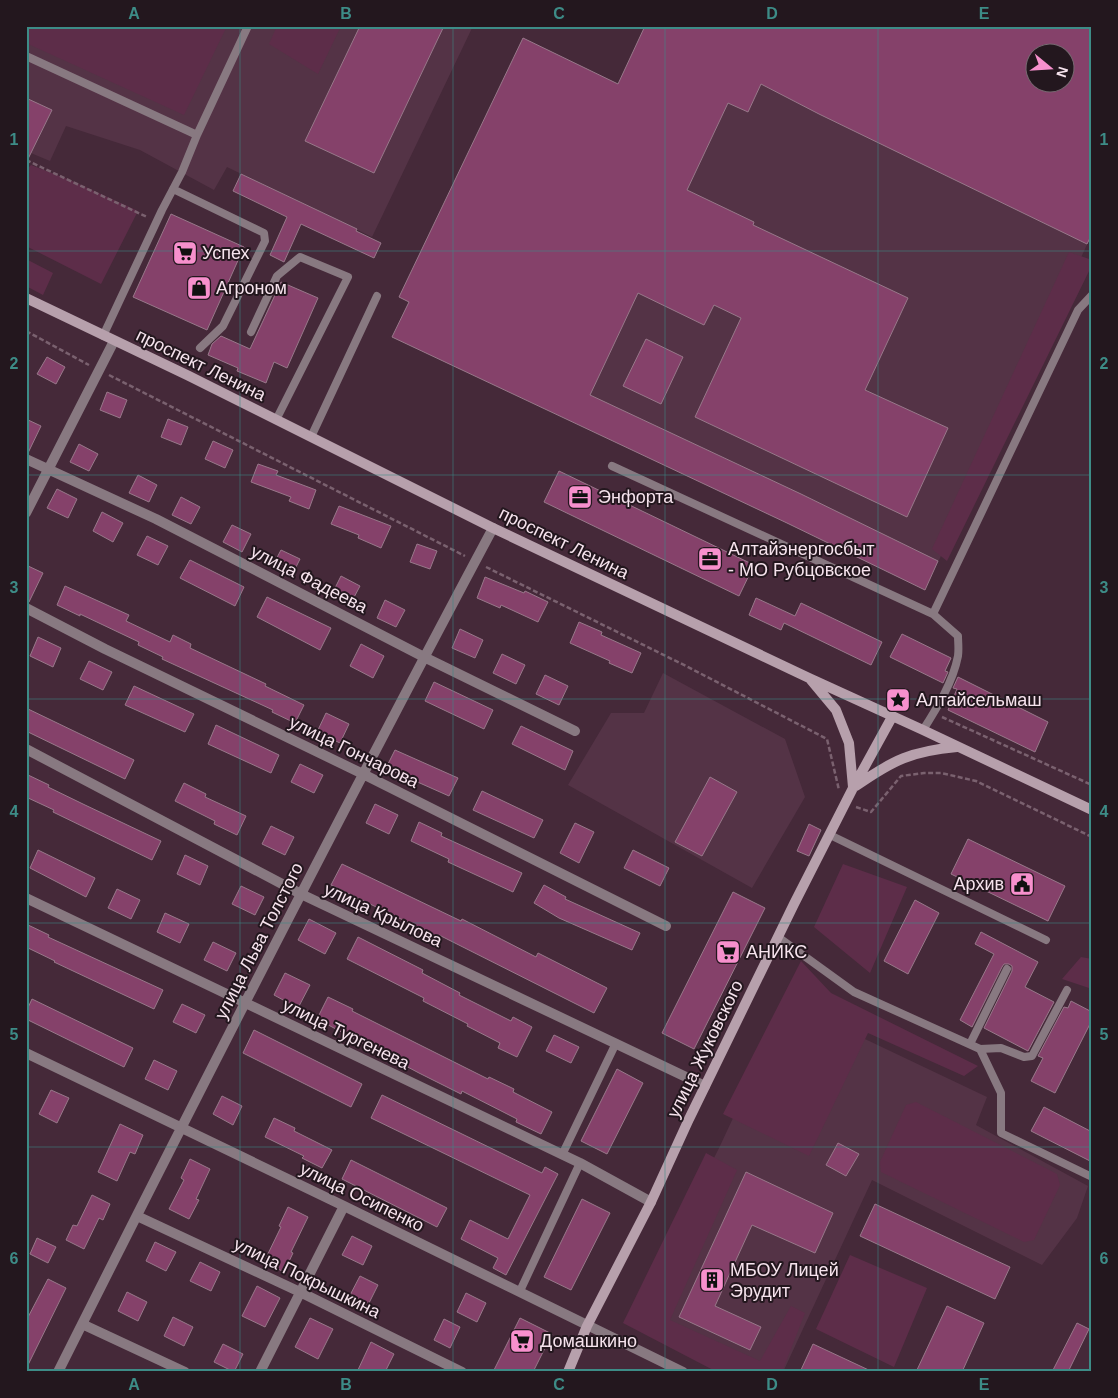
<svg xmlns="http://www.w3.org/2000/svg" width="1118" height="1398" viewBox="0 0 1118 1398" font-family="Arial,sans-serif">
<rect width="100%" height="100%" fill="#452939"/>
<path fill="#543346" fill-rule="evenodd" d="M26 26H473L372 237 227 167 214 190 140 150 66 126 50 161 26 151Z
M645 26H1092V234L925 590 787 523 392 337 409 302 399 297 523 38 618 84ZM1036 52H1066V82H1036Z
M663 673 785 739 805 797 752 888 568 785 611 713H644Z
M787 1002 987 1097 976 1125 1088 1186 1077 1218 1042 1265 872 1180 783 1372H733L632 1322 720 1146Z"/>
<path fill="#5d2d49" d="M26 26H227L184 115 26 43Z
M277 26H341L318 74 269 44Z
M31 165 70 180 138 211 101 284 26 246V170Z
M1069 252 1092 260V265L947 561 932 549Z
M26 259 53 273 43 295 26 286Z
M843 864 907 887 870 973 814 927Z
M1081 957 1092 959V989L1062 979Z
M801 961 831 993 978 1066 964 1076 868 1033 809 1156 723 1114Z
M916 1102 1057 1174 1060 1185 1034 1240 1024 1242 881 1172 880 1162 906 1105Z
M706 1153 737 1170 670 1320 760 1361 791 1306 805 1313 782 1372H717L623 1323Z
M850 1255 927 1288 894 1367 816 1329Z"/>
<path fill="#85416a" stroke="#98788a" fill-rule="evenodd" d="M360 26H444L374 173 305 141Z
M645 26H1092V234L1087 244 819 114 761 84 748 112 728 103 687 190 754 222 753 225 908 298 865 390 948 428 907 517 695 417 741 318 714 305 704 325 638 293 590 395 801 494 938 561 925 590 787 523 392 337 409 302 399 297 523 38 618 84ZM1036 52H1066V82H1036Z
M26 98 52 110 26 163Z
M241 174 357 229 356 231 381 243 374 258 301 224 284 262 270 255 287 217 233 191Z
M171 214 244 247 207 330 133 297Z
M281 282 318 298 287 368 274 362 266 383 237 371 238 368 208 355 212 344 221 336 250 349Z
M646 339 683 357 661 404 623 386Z
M47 357 65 367 56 384 37 374Z
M107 392 127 400 120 418 100 410Z
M26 419 41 426 28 453 26 452Z
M168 419 188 427 181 445 161 437Z
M213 441 233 450 225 468 205 459Z
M79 444 98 454 89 471 70 462Z
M258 464 278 471 276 475 316 490 309 509 289 501 291 497 251 482Z
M559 471 754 565 739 596 544 502Z
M138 475 157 485 149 502 129 493Z
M57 489 77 499 68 518 47 508Z
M181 497 200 507 191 524 172 515Z
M339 506 391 526 381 548 358 538 359 535 331 524Z
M102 512 123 523 113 542 93 531Z
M232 525 251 534 242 552 223 542Z
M147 536 168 546 158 565 137 555Z
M417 544 437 551 430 569 410 562Z
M281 550 300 559 291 577 272 567Z
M190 560 244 587 235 606 180 578Z
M26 565 43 573 29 602 26 601Z
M341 576 360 586 351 603 332 594Z
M485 577 524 593 525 591 548 602 538 622 501 605 500 608 477 598Z
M65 586 129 615 126 621 170 642 173 635 191 644 190 648 266 684 265 686 304 705 295 723 272 712 273 710 162 659 163 657 138 645 139 642 80 614V616L57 605Z
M267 597 331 628 320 650 257 617Z
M756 598 795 616 801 603 882 642 871 665 784 623 781 630 749 615Z
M385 600 405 610 396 627 377 618Z
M579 622 602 632 601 635 641 653 632 673 609 663 610 661 570 643Z
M460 629 483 640 475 658 452 648Z
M902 634 951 658 945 671 948 672 943 683 890 657Z
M38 637 61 648 53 667 30 656Z
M361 644 384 656 373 678 350 666Z
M502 654 525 665 516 684 493 673Z
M89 661 112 672 103 690 80 679Z
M545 675 568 686 559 705 536 694Z
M958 677 1048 722 1035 752 948 710 957 689 953 688Z
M434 682 493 710 484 729 425 701Z
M134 686 194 714 185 732 125 705Z
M26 708 134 760 125 779 26 731Z
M326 713 349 724 340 743 317 732Z
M216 725 279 755 271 773 208 744Z
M521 726 573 751 565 770 512 744Z
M395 750 458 778 449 796 386 768Z
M300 764 323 775 314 793 291 782Z
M26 774 49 785 48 787 85 805 161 841 152 860 53 812 54 810 26 797Z
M710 777 737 792 702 856 675 842Z
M184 783 206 794 205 797 246 816 237 835 214 824 215 821 175 801Z
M482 791 543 820 534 838 473 810Z
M375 804 398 815 389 834 366 823Z
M419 822 442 833 441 836 522 873 513 892 448 862 449 859 411 841Z
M575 823 594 832 579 863 560 853Z
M809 824 821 830 809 856 797 851Z
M271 826 294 837 285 855 262 844Z
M968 839 1065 886 1048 921 951 874Z
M38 850 95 878 86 897 30 868Z
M633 850 669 868 660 886 624 868Z
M185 855 208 866 200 885 177 874Z
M342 864 461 921 462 919 536 957 538 953 607 988 594 1013 439 935 438 937 331 885Z
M544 885 566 897 565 899 640 933 632 950 559 918 534 903Z
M241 886 264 897 255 915 232 904Z
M117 889 140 900 131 919 108 908Z
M733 892 765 908 694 1049 662 1033Z
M915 900 939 913 908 974 884 961Z
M165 913 189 924 180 943 157 932Z
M309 919 336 933 325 954 298 940Z
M26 924 49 935 48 937 163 990 154 1009 54 962 55 961 26 947Z
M981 932 1038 962 1025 987 1054 1002 1028 1051 984 1028 1012 971V966L1009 964H1004L1002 967 972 1027 960 1020 994 954 975 944Z
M358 937 423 970 422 973 460 993 459 995 511 1021 513 1017 532 1027 517 1057 498 1048 500 1043 467 1026 468 1024 423 1001 424 998 347 959Z
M213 942 236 953 227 971 204 960Z
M285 973 310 985 298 1008 274 995Z
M328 997 353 1009 352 1011 488 1079 489 1077 514 1089 513 1092 552 1112 541 1134 516 1122 517 1119 462 1091 461 1094 419 1073 317 1019Z
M32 999 133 1048 124 1067 26 1019V1012Z
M1071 1001 1092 1012V1020L1055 1093 1031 1081 1043 1058 1038 1056 1064 1007 1068 1008Z
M182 1004 205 1015 196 1033 173 1022Z
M254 1030 362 1084 351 1107 243 1053Z
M554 1035 579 1047 571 1063 546 1051Z
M154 1060 177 1071 168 1090 145 1079Z
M617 1069 643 1083 607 1154 581 1141Z
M51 1090 69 1098 57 1123 39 1114Z
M382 1095 542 1173 545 1167 558 1174 506 1275 493 1268 498 1258 461 1239 470 1220 508 1239 530 1195 371 1118Z
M222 1096 242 1106 233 1125 213 1114Z
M1044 1107 1092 1132V1162L1031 1131Z
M274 1118 295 1128 294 1131 332 1150 322 1168 302 1158 304 1156 265 1137Z
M120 1124 143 1135 135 1154 130 1152 117 1181 98 1172Z
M838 1143 859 1154 846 1176 826 1165Z
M190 1159 210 1169 196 1199 199 1200 189 1219 169 1209 184 1180 181 1178Z
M351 1160 447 1208 437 1227 342 1179Z
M746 1172 833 1213 815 1253 752 1225 715 1306 761 1327 750 1350 679 1317Z
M92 1195 110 1204 103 1220 99 1218 84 1249 66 1240 73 1225 77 1226Z
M582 1199 610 1213 571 1290 544 1277Z
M875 1204 1010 1267 995 1299 860 1236Z
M288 1207 308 1217 291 1252 293 1253 284 1272 264 1262 281 1227 279 1226Z
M352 1236 372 1246 363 1265 342 1255Z
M37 1238 56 1247 48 1263 30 1254Z
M155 1242 176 1252 166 1271 146 1261Z
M200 1262 220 1272 211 1291 190 1281Z
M360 1276 378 1285 366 1309 348 1299Z
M48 1279 66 1288 26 1369V1321Z
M257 1286 280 1298 265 1327 242 1316Z
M127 1292 147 1302 138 1321 118 1311Z
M466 1293 486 1303 477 1322 457 1312Z
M947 1306 984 1323 962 1372H916Z
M173 1317 193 1327 184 1346 164 1336Z
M310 1318 333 1329 318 1359 295 1347Z
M520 1318 552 1334 533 1372H493Z
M444 1319 460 1327 450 1348 434 1340Z
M1077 1323 1089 1329 1068 1372H1052Z
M371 1342 394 1354 385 1372H357Z
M223 1344 243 1354 234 1372 214 1362Z
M813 1344 873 1372H800Z"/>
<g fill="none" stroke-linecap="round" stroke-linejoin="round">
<path stroke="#7a616f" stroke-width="2.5" stroke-dasharray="5 2.5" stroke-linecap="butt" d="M26 160 147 217
M26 331 89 365
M109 375 465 556
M486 567 686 666 827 739 839 790
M942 717 1092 785
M856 807 871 812 901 776 924 773H941L976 781 1092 837"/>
<path stroke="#887981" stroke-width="8" d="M26 56 197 135
M173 189 264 233 265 241 223 326 200 348
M251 332 277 276 300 257 348 277 276 420
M103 336 162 210 182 172 197 135 248 26
M311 437 377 296
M612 466 933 614 958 636C958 642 959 649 958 656 953 682 937 708 923 730
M933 614 1078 310 1092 295
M830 835 1046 940
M778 937 854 992 980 1049 1001 1093V1133L1092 1177
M970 1044 1007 969
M980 1049 1001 1048 1024 1057 1032 1056 1067 990
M562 1155 616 1043
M520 1291 580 1163"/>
<path stroke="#887981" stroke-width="10" d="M26 459 156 519 424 657 575 731
M26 513 114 341
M26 608 105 649 363 774 666 926
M26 749 301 894 705 1086
M26 898 580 1163 651 1202
M26 1053 344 1206 683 1372
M137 1216 300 1292 462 1372
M82 1324 185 1372
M58 1372C200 1089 344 807 493 528
M260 1372 344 1206"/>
<path stroke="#b7a0ac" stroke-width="10" d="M26 298 189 376 493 528 809 678 923 730 1092 810
M811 680 836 710 849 743 853 787
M856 786C893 760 912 751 957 747
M568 1372 587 1326 651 1202 689 1119 794 904 853 788 892 717"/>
</g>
<path fill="none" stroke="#3d8c87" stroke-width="1" stroke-opacity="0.55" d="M240 26V1372M453 26V1372M665 26V1372M878 26V1372M26 251H1092M26 475H1092M26 699H1092M26 923H1092M26 1147H1092"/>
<defs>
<symbol id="supermarket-square" viewBox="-11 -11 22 22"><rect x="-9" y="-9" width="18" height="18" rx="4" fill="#f790cd" stroke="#23171e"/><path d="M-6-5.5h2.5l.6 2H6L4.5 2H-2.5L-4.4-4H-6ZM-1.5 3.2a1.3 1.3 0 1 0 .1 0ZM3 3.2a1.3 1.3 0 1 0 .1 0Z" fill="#111"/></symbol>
<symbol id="shop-square" viewBox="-11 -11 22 22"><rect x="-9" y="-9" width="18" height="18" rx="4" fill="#f790cd" stroke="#23171e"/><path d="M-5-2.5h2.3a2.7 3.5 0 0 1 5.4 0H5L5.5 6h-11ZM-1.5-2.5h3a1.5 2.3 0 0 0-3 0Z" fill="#111"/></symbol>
<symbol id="office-square" viewBox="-11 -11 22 22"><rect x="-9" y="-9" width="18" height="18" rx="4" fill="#f790cd" stroke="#23171e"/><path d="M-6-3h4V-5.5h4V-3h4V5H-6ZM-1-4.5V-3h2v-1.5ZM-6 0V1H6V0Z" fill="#111"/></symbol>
<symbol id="sight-square" viewBox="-11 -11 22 22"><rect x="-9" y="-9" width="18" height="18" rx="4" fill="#f790cd" stroke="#23171e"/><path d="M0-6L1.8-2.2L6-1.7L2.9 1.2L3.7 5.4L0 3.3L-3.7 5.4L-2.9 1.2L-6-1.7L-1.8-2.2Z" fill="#111"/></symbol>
<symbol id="civic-square" viewBox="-11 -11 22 22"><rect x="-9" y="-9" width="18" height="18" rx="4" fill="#f790cd" stroke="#23171e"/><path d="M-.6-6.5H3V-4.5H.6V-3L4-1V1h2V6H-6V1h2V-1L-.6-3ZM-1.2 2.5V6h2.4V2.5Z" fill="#111"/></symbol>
<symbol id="building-square" viewBox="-11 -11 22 22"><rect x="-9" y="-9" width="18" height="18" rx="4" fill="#f790cd" stroke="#23171e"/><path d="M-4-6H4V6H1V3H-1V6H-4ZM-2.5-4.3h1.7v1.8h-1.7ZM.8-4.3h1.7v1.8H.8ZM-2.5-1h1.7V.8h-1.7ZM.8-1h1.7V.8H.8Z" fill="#111"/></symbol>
</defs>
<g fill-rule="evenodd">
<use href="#supermarket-square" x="171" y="239" width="28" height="28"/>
<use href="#shop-square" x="185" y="274" width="28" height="28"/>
<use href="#office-square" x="566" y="483" width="28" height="28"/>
<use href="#office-square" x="696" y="545" width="28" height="28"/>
<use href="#sight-square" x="884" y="686" width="28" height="28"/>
<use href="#civic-square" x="1008" y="870" width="28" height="28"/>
<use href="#supermarket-square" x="714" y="938" width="28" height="28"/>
<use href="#building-square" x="698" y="1266" width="28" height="28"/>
<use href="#supermarket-square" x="508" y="1327" width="28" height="28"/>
</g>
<g text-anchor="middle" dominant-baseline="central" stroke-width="4" stroke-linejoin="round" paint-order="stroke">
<g font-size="18" fill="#f6e3ed" stroke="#23171e" text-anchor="start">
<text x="202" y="253">Успех</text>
<text x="216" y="288">Агроном</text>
<text x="598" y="497">Энфорта</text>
<text x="728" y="549">Алтайэнергосбыт<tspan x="728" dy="21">- МО Рубцовское</tspan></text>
<text x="916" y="700">Алтайсельмаш</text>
<text x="1004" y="884" text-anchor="end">Архив</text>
<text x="746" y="952">АНИКС</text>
<text x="730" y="1270">МБОУ Лицей<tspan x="730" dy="21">Эрудит</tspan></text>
<text x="540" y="1341">Домашкино</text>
</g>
<g font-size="18" fill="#f6e3ed" stroke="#23171e">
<text transform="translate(201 365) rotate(26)">проспект Ленина</text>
<text transform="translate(564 543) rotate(26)">проспект Ленина</text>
<text transform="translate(309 579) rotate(27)">улица Фадеева</text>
<text transform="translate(354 752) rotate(26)">улица Гончарова</text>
<text transform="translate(383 915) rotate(25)">улица Крылова</text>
<text transform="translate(259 941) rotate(-63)">улица Льва Толстого</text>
<text transform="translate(346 1034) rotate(26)">улица Тургенева</text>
<text transform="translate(705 1049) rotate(-64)">улица Жуковского</text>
<text transform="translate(362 1197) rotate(26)">улица Осипенко</text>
<text transform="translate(307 1278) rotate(26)">улица Покрышкина</text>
</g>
</g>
<rect width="1118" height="1398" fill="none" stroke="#23171e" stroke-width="55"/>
<g transform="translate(1050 68) rotate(108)"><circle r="24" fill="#23171e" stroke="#776971"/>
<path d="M0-4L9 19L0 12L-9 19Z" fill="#f790cd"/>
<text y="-8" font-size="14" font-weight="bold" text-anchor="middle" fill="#f6e3ed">N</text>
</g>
<rect x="28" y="28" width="1062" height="1342" fill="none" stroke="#3d8c87" stroke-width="2"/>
<g font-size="16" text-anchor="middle" font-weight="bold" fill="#3d8c87">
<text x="134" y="19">A</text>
<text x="346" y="19">B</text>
<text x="559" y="19">C</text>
<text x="772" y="19">D</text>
<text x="984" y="19">E</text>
<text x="14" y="145">1</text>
<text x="1104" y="145">1</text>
<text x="14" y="369">2</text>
<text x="1104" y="369">2</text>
<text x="14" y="593">3</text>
<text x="1104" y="593">3</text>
<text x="14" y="817">4</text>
<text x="1104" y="817">4</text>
<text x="14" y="1040">5</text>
<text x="1104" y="1040">5</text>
<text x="14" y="1264">6</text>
<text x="1104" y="1264">6</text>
<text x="134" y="1390">A</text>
<text x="346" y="1390">B</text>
<text x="559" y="1390">C</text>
<text x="772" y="1390">D</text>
<text x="984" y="1390">E</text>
</g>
</svg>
